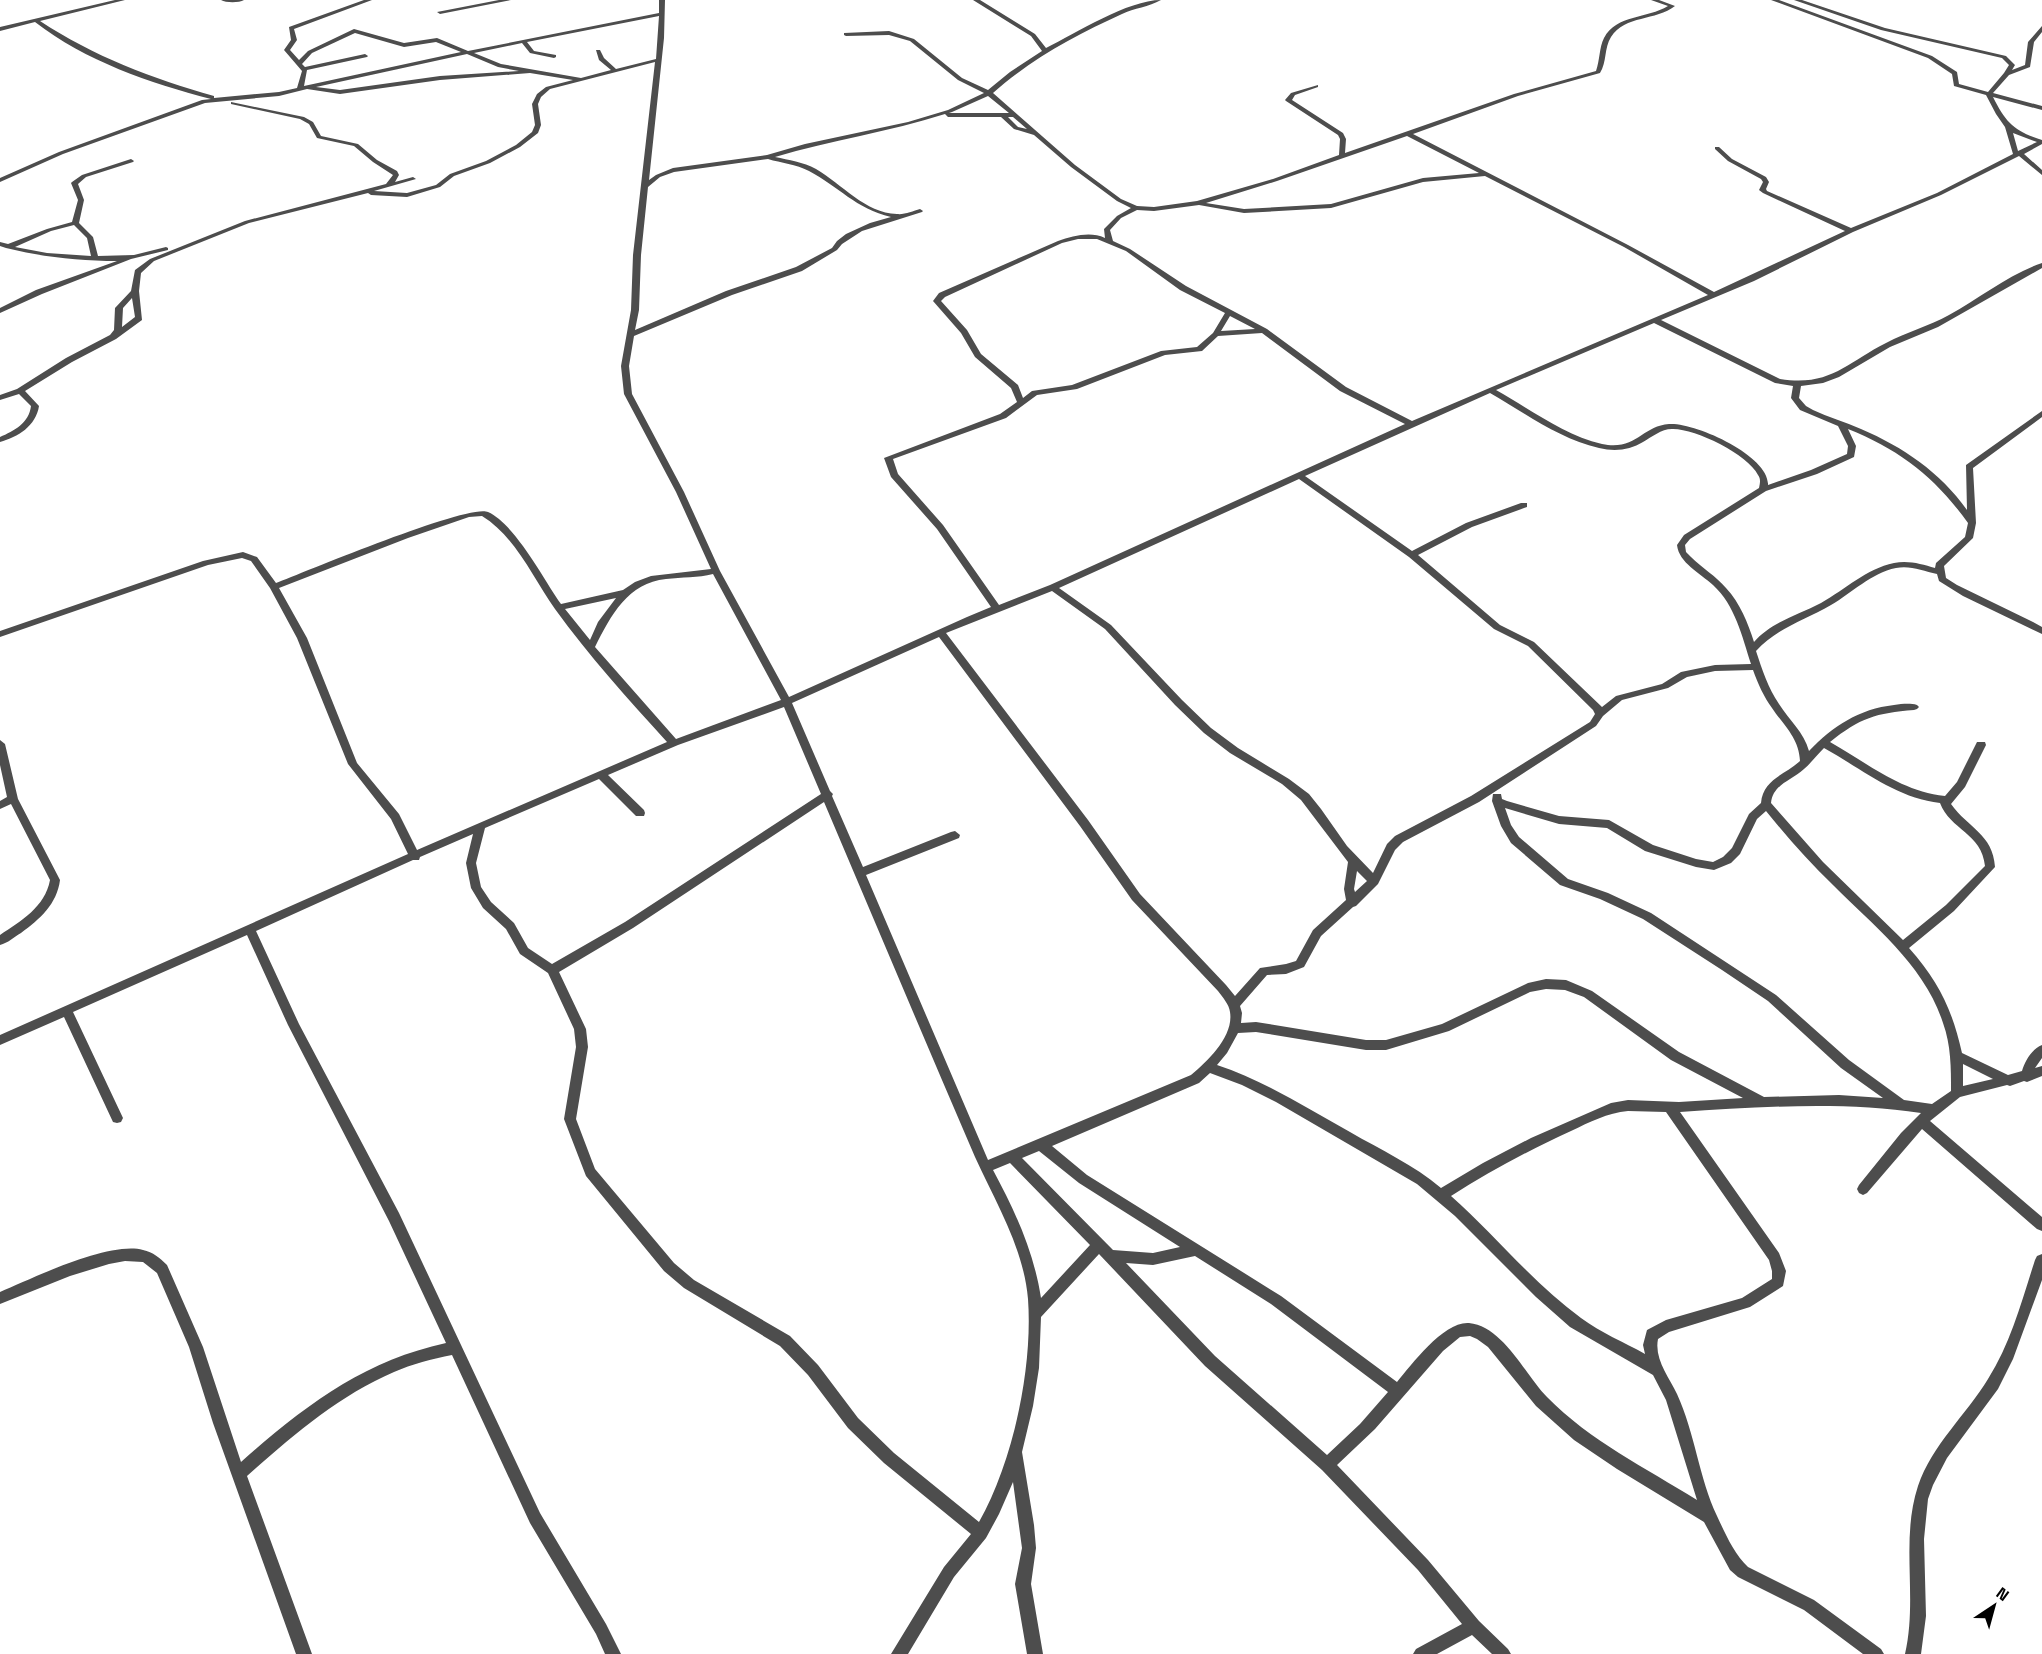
<svg xmlns="http://www.w3.org/2000/svg" width="2042" height="1654" viewBox="0 0 2042 1654" font-family="'Space Grotesk',sans-serif">
<rect width="100%" height="100%" fill="#fff"/>
<g fill="none" stroke-linecap="round" stroke-linejoin="round">
<path fill="#4d4d4d" fill-rule="evenodd" d="M115 0H125L40 21C93 56 153 79 214 96V98L279 92 297 88 302 71 284 50 291 40 289 27 364 0H372L294 29 297 40 290 50 299 60 308 51 354 29 404 43 437 38 468 51 659 13V0H665L664 38 649 180 656 175 673 168 767 155 805 144 908 122 948 110 984 93 958 80 910 41 889 35 846 36 844 35V33L889 31 914 39 962 78 988 90 1010 72 1042 51 1031 36 973 0H980L1035 34 1046 48C1076 33 1128 0 1161 0 1149 7 1134 8 1122 14 1076 35 1031 59 993 93L1075 165 1121 199 1137 206 1154 207 1197 201 1273 179 1339 155 1340 139 1338 135 1286 101 1285 100 1291 93 1318 85V87L1295 95 1292 100 1343 133 1346 139 1345 153 1514 94 1596 71C1600 60 1599 48 1604 38 1617 14 1647 19 1668 6L1651 0H1659L1675 6C1656 21 1625 15 1611 37 1604 48 1607 62 1600 73L1518 96 1413 134 1628 245 1714 292 1845 231 1763 193 1759 190 1763 182 1761 179 1728 161 1715 149V147H1719L1732 159 1766 177 1769 182 1766 189 1767 191 1851 228 1937 193 2013 154 2005 127 1996 114 1986 95 1954 86 1952 74 1928 58 1771 0H1779L1932 56 1957 72 1959 84 1988 92 2004 73 2009 65 2002 58 1881 30 1794 0H1802L1885 28 2006 56 2015 65 2012 70 2025 65 2028 42 2042 26V32L2034 42 2030 67 2009 75 1993 93 2042 106V110L1993 97C2006 123 2014 131 2042 140V144L2024 154 2042 170V175L2019 156 1941 195 1853 232 1754 281 1661 320 1780 379C1830 387 1846 363 1886 343 1907 332 1929 326 1949 315 1980 298 2009 274 2042 263V268L1938 327 1890 347 1839 377 1823 383 1801 386 1799 398 1806 406 1813 410C1828 417 1845 422 1861 429 1903 447 1940 472 1967 510L1966 465 2042 411V417L1973 468 1976 523 1973 538 1944 566 1946 578 1957 585 2033 622 2042 627V634L1963 596 1939 581 1937 574C1923 571 1910 565 1896 568 1871 573 1852 593 1831 605 1805 620 1777 628 1756 651 1762 669 1768 688 1779 704 1789 720 1804 732 1809 751 1833 726 1859 709 1894 705 1902 704 1910 703 1917 705L1919 707 1917 709 1914 710C1876 713 1860 718 1830 742 1869 764 1900 791 1945 796L1957 782 1977 742H1985L1986 745 1965 787 1951 804C1968 828 1993 834 1995 867L1954 911 1909 948C1939 982 1952 1009 1962 1053L2008 1075 2022 1071C2025 1061 2032 1049 2042 1045V1058L2035 1068 2042 1066V1076L2027 1082 2024 1081 2010 1086 2007 1085 1960 1097 1930 1121 2042 1217V1231L2037 1229 1922 1129 1867 1193 1863 1195 1859 1193 1857 1189 1859 1185 1901 1133 1921 1113C1841 1101 1760 1107 1680 1112L1779 1253 1786 1271 1783 1286 1750 1307 1669 1332 1658 1339C1654 1359 1669 1377 1677 1394 1695 1433 1699 1478 1717 1516 1725 1533 1734 1554 1748 1567L1814 1600 1881 1649 1884 1654H1863L1804 1610 1738 1577 1730 1570 1704 1522 1617 1469 1574 1440 1536 1406 1488 1347 1477 1339 1470 1336 1460 1337 1443 1351 1375 1429 1337 1465 1428 1560 1479 1621 1508 1649 1511 1654H1492L1472 1635 1437 1654H1413L1416 1649 1462 1624 1418 1570 1322 1470 1205 1366 1099 1254 1041 1317 1039 1368 1033 1406 1022 1452 1034 1525 1036 1548 1031 1584 1043 1654H1027L1015 1584 1022 1548 1013 1482 999 1514 986 1538 954 1577 908 1654H891L944 1567 971 1534 884 1463 848 1428 808 1375 780 1346 684 1288 664 1271 586 1176 564 1119 576 1047 574 1029 548 973 520 954 506 929 483 908 471 888 466 863 473 834 420 857 419 860H413L256 931 299 1024 399 1213 540 1513 606 1624 621 1654H605L596 1634 530 1523 452 1355C432 1359 412 1364 394 1372 338 1396 292 1436 247 1476L312 1654H296L213 1423 189 1347 157 1273 143 1262 125 1261 109 1264 70 1276 0 1304V1292C33 1278 109 1241 143 1250 153 1252 160 1258 167 1265L203 1347 241 1462C303 1407 363 1361 446 1343L389 1221 288 1025 247 935 73 1012 123 1118 121 1122 117 1123 113 1122 64 1017 0 1045V1035L408 854 391 819 348 764 297 638 270 588 251 561 242 558 208 565 0 637V631L203 561 243 552 257 557 276 583C305 572 469 503 488 512 515 524 544 580 561 604L623 590 635 582 651 576 711 569 676 492 624 394 621 366 631 310 633 255 655 62 550 89 541 97 538 104 541 125 538 133 520 147 490 163 454 176 440 187 407 197 371 195 368 193 249 223 154 261 141 273 139 291 142 320 116 339 72 362 25 391 39 406C36 426 18 437 0 442V437C14 431 29 423 31 406L19 394 0 400V395L17 389 66 358 110 335 114 330 115 308 131 291 135 270 150 259 245 221 386 184 393 175 373 162 354 146 317 138 309 124 300 119 231 104V102L304 117 313 122 321 136 358 144 377 160 397 171 399 175 395 182 413 177 416 179 374 191 407 193 436 185 450 174 486 161 516 145 532 132 535 125 532 104 537 94 546 87 573 80 530 73 440 80 340 94 307 89 279 96 205 103 63 154 0 182V178L59 152 202 100 211 99C150 83 85 61 35 22L0 31V27ZM659 16 656 59 616 69 604 58 600 50H596L599 60 611 70 581 78 501 64 474 53 522 43 530 53 554 58 556 57V55L534 51 527 42ZM355 33 404 47 436 42 461 52 304 86 307 70 367 57 368 56 365 54 305 67 302 64 312 53ZM467 54 498 67 519 71 440 76 340 90 316 87ZM988 96 1009 113H949L952 112ZM945 114 948 117H1001L1014 129 1034 135 1071 167 1117 201 1131 208 1117 216 1104 229 1105 238C1090 231 1073 236 1058 241L939 293 933 301 961 333 975 357 1011 388 1017 402 1000 414 884 458 891 477 937 529 991 607 967 617 789 697 720 571 684 492 632 394 629 366 634 336 732 295 802 271 837 250 842 244 862 231 922 212 923 211 920 209C913 211 904 215 897 214 865 213 842 184 816 169 803 162 789 160 775 157 831 140 889 132 945 114ZM1008 117H1013L1027 129 1018 127ZM2013 133 2037 142 2018 151ZM1407 136 1479 173 1423 178 1331 204 1244 209 1206 203 1277 181ZM768 159C781 163 796 164 809 171 838 186 856 209 891 217L870 223 846 234 837 241 832 248 796 267 726 291 635 330 639 310 641 255 648 187 660 177 674 172ZM1485 176 1624 247 1708 295 1412 421 1346 387 1267 329 1186 286 1130 249 1113 241 1110 230 1121 218 1137 210 1154 211 1199 205 1244 213 1331 208 1423 182ZM1078 239H1097L1126 251 1180 290 1225 313 1213 333 1197 347 1161 351 1072 385 1032 391 1023 398 1018 385 981 354 967 330 941 301 945 297 1062 243ZM132 298 135 317 122 327 123 308ZM1230 316 1255 329 1221 331ZM1654 323 1775 383 1793 386 1791 398 1800 410 1838 426 1848 446 1847 454 1811 470 1768 485C1770 456 1695 422 1669 424 1642 426 1636 451 1602 444 1564 435 1530 409 1496 390ZM1262 333 1340 391 1405 424 1050 585 999 605 943 525 898 474 893 459 1006 418 1037 395 1077 389 1165 355 1202 351 1218 336ZM1490 393C1525 413 1559 439 1599 448 1615 452 1630 450 1643 442 1652 437 1661 429 1672 429 1694 428 1748 454 1758 475 1761 479 1760 483 1759 488L1684 535 1677 545C1679 563 1700 573 1713 585 1735 605 1742 636 1751 664L1715 665 1681 672 1662 684 1616 696 1602 707 1534 642 1500 625 1418 555 1472 527 1527 507V503H1521L1466 523 1412 551 1305 476ZM1848 429C1900 450 1935 477 1968 523L1965 537 1936 563 1935 568C1922 564 1908 560 1894 563 1866 569 1846 589 1821 603 1798 615 1771 622 1754 642 1748 623 1740 603 1726 588 1716 576 1702 568 1691 557L1686 552 1685 545 1690 539 1766 491 1817 474 1854 457 1856 446ZM1299 479 1409 557 1494 629 1528 646 1593 710 1595 714 1590 722 1471 796 1395 836 1387 844 1373 873 1347 846 1321 809 1309 794 1289 779 1238 748 1211 728 1182 700 1111 625 1059 588ZM482 516C516 537 533 578 555 609 589 656 628 699 667 742L417 850 399 814 357 763 307 638 279 588 408 538 469 517ZM713 574 781 700 676 739 595 647C611 615 628 583 666 579 682 577 698 578 713 574ZM1052 591 1105 629 1175 705 1204 733 1230 753 1282 784 1301 800 1348 862 1344 889 1346 900 1313 930 1296 961 1286 964 1260 968 1235 996 1226 985 1140 894 1088 820 946 633ZM616 598 598 622 590 640 565 609ZM939 637 1080 826 1132 900 1218 991C1223 998 1229 1004 1230 1012 1234 1036 1208 1061 1191 1075L988 1160 866 875 959 838 960 835 955 831 951 832 863 867 832 796 833 794 830 791 792 703ZM1753 670C1758 684 1764 697 1772 708 1784 726 1799 738 1800 761 1785 775 1763 779 1761 803L1749 814 1732 848 1723 857 1713 862 1696 859 1653 845 1609 820 1559 816 1507 801 1502 799 1501 794H1493L1492 801 1501 826 1511 843 1560 885 1600 899 1643 919 1722 970 1768 1001 1841 1068 1883 1098 1839 1095 1764 1097 1679 1052 1592 991 1566 980 1546 979 1528 983 1442 1024 1386 1040H1366L1256 1022 1241 1023 1242 1013 1240 1006 1267 975 1286 974 1304 967 1321 936 1353 907 1356 906 1378 884 1395 850 1403 842 1479 802 1596 726 1603 716 1622 700 1668 688 1687 677 1715 671ZM784 707 821 794 625 922 552 964 528 948 514 923 491 902 481 887 476 863 485 828 599 779 636 816H644L645 813 644 810 608 775 678 745ZM1824 748C1862 769 1896 798 1940 803 1950 830 1982 833 1985 866L1946 905 1903 940 1823 862 1771 803C1773 784 1791 781 1804 769 1811 763 1817 755 1824 748ZM824 802C872 915 920 1029 969 1143 990 1194 1023 1242 1028 1299 1033 1368 1013 1462 979 1522L894 1453 858 1418 818 1365 790 1336 694 1280 674 1263 595 1169 576 1119 588 1047 586 1029 559 972 633 928ZM1505 808 1559 824 1607 828 1645 851 1696 867 1714 870 1731 863 1740 854 1757 819 1766 811C1787 837 1809 862 1833 885 1874 926 1925 966 1943 1023 1951 1045 1951 1068 1951 1091L1932 1104 1904 1100 1849 1060 1776 995 1651 913 1608 893 1568 879 1519 837 1511 825ZM1357 871 1367 881 1355 892 1354 889ZM1546 989 1565 990 1584 997 1671 1060 1743 1098 1679 1102 1628 1100 1611 1103 1531 1138 1483 1163 1441 1188C1414 1165 1381 1150 1350 1132 1307 1108 1265 1081 1217 1065L1227 1053 1238 1033 1256 1032 1366 1050H1386L1449 1031 1530 992ZM1963 1064 1993 1079 1963 1086ZM1210 1073 1242 1085 1276 1102 1417 1184 1455 1216 1536 1297 1570 1327 1653 1375 1666 1400 1697 1500C1646 1468 1590 1441 1547 1397 1526 1376 1503 1326 1469 1323 1444 1321 1412 1364 1397 1382L1281 1296 1087 1175 1052 1146 1199 1083ZM1628 1111 1666 1112 1769 1260 1772 1271V1279L1742 1298 1666 1320 1647 1330 1643 1345 1645 1354C1624 1342 1601 1333 1581 1318 1533 1283 1495 1235 1451 1196 1489 1172 1529 1150 1571 1131 1590 1122 1607 1113 1628 1111ZM1039 1151 1079 1183 1180 1247 1153 1253 1113 1250 1022 1158ZM1010 1163 1090 1245 1041 1298C1034 1252 1015 1211 993 1170ZM1195 1256 1271 1304 1388 1392 1360 1424 1327 1455 1215 1356 1126 1263 1153 1265Z
M221 0H244C239 3 226 3 221 0Z
M499 0H511L440 14 437 12Z
M131 159 134 161 133 162 86 177 78 184 84 200 79 223 93 237 98 256 134 255 166 247 168 248V250L131 259 42 294 0 313V308L36 290 117 261C79 261 42 257 6 248L0 246V242L8 244 47 229 72 222 78 200 71 183 72 182 82 175ZM74 225 87 238 91 256 47 253 15 247 51 231Z
M0 740 5 744 18 799 60 880C57 904 40 919 21 933 14 937 8 943 0 945V935C21 921 45 907 50 880L11 804 0 809V801L7 797 0 765Z
M2042 1254V1280L2013 1359 1998 1389 1947 1458 1933 1485 1928 1499 1924 1539 1926 1616 1921 1654H1905C1918 1597 1900 1541 1918 1486 1932 1445 1966 1415 1988 1379 2011 1343 2022 1300 2035 1260L2037 1256Z"/>
</g>
<g transform="translate(1994 1606) rotate(36)" stroke="#ffffff" stroke-width="4.5" paint-order="stroke">
<path d="M0-4.5L10 22L0 15L-10 22Z" fill="#000000"/>
<text y="-9" font-size="16" font-weight="bold" text-anchor="middle" fill="#000000">N</text>
</g>
</svg>
